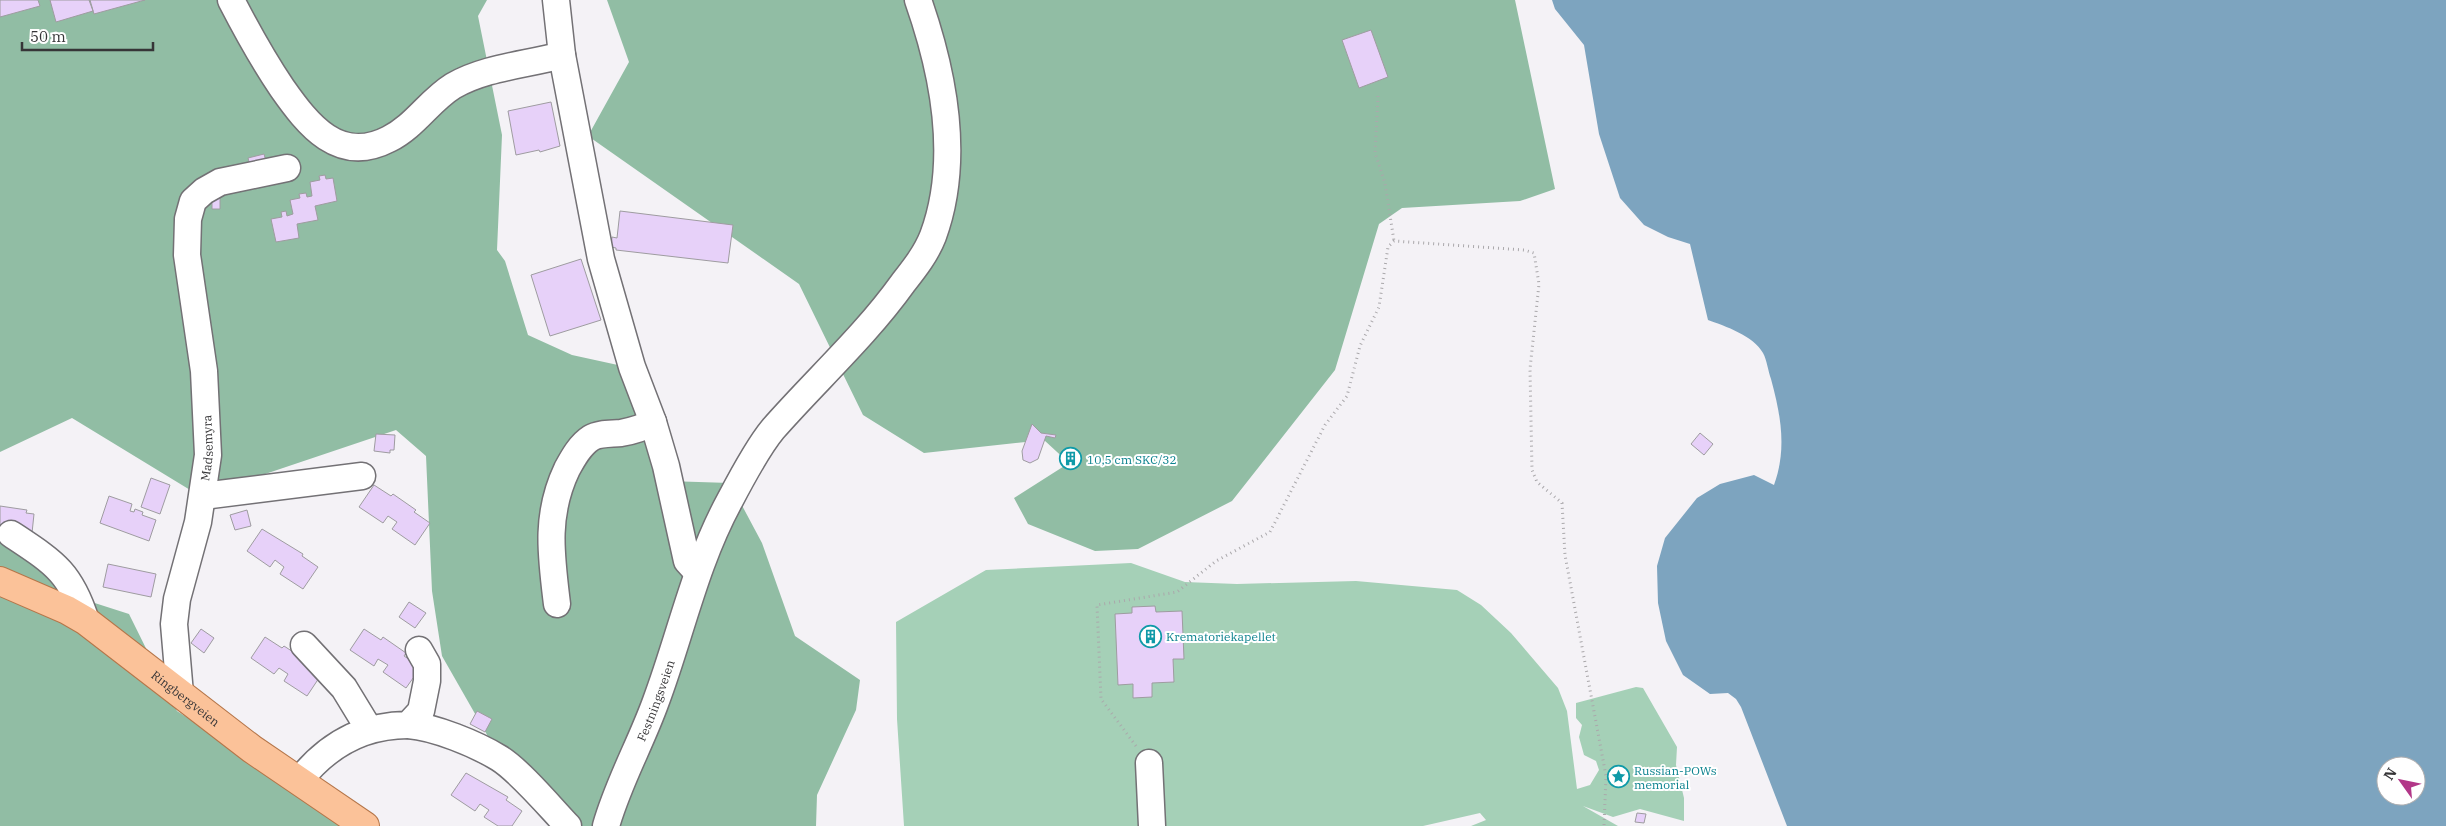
<svg xmlns="http://www.w3.org/2000/svg" width="2446" height="826" viewBox="0 0 2446 826" font-family="'IBM Plex Serif',serif">
<rect width="100%" height="100%" fill="#f4f2f6"/>
<path fill="#a5d0b7" d="M1131 563 1185 582 1237 584 1356 581 1457 590 1481 605 1511 633 1558 688 1567 711 1577 789 1590 785 1599 770 1596 761 1584 755 1579 737 1582 725 1576 718V703L1636 687 1643 688 1677 747 1676 765 1684 798V821L1640 809 1613 817 1583 806 1618 826H1471L1486 820 1480 813 1423 826H904L897 719 896 622 986 570Z"/>
<path fill="#91bda4" d="M0 0H487L478 16 502 135 497 250 505 261 528 335 572 355 627 367 667 481 730 483 762 543 795 636 860 680 856 710 817 795 816 826H576L490 740 442 656 432 591 426 456 396 430 200 496 72 418 0 452Z
M607 0H1515L1555 189 1520 201 1402 208 1379 224 1335 370 1232 501 1138 549 1095 551 1028 524 1014 498 1069 463 1044 440 924 453 863 415 799 284 588 136 629 62Z
M0 531 76 597 129 614 177 711 357 826H0Z"/>
<path fill="#7da4bf" fill-rule="evenodd" d="M1552 0H2446V826H1787L1741 707 1736 699 1728 693 1710 694 1683 675 1666 641 1658 603 1657 566 1665 538 1697 498 1720 484 1754 475 1774 485C1787 449 1781 416 1771 379 1768 371 1767 360 1763 353 1754 336 1725 326 1708 320L1690 244 1668 237 1644 225 1620 198 1599 134 1584 45 1555 9ZM2386 766H2416V796H2386Z"/>
<path fill="#e7d1f9" stroke="#9e9ca0" d="M0 0H38L40 6 0 17Z
M50 0H89L93 11 56 22Z
M90 0H145L94 14Z
M1371 30 1388 77 1359 88 1342 40Z
M551 102 560 146 540 152 539 150 516 155 508 111Z
M264 154 267 165 251 169 248 158Z
M325 175 326 179 333 178 337 201 315 206 318 220 297 224 299 238 276 242 271 219 282 217 281 212 286 211 287 216 293 214 290 200 300 198 299 194 306 193 307 197 312 196 310 182 320 180 319 176Z
M212 197H220V209H212Z
M620 211 733 225 728 263 616 250V248L611 247 612 237 617 238Z
M581 259 601 320 550 336 531 275Z
M1032 424 1041 433 1056 435 1055 438 1046 436 1038 459 1030 463 1023 460 1022 451Z
M1700 433 1713 444 1704 455 1691 444Z
M376 434 395 435 394 450H390V453L374 451Z
M1062 459a9 9 0 1 1 18 0a9 9 0 1 1-18 0Z
M151 478 170 485 160 514 141 507Z
M374 485 391 496 393 494 416 510 414 512 430 523 415 545 392 529 397 522 388 516 383 523 359 507Z
M109 496 132 504 130 511 134 512 135 509 143 512 142 515 156 520 149 541 100 523Z
M0 506 27 510 26 513 34 514 32 533 0 529Z
M247 510 251 526 235 530 230 515Z
M262 529 303 554 302 556 318 567 303 589 280 574 284 567 275 560 270 567 247 551Z
M108 564 156 574 151 597 103 587Z
M409 602 426 613 415 628 399 617Z
M1155 606 1156 612 1182 611 1184 659H1173L1174 682 1152 683V697L1133 698V684L1118 685 1115 614 1132 613V607Z
M201 629 214 638 204 653 191 643Z
M364 629 381 640 383 637 406 653 404 656 421 667 406 688 383 672 388 665 378 659 374 666 350 650Z
M265 637 282 648 284 646 307 661 321 675 307 696 284 681 288 674 279 668 274 674 251 658Z
M477 711 492 719 485 732 470 724Z
M466 773 508 797 506 800 522 811 512 826H498L484 817 489 810 480 804 475 811 451 795Z
M1637 813 1646 814 1644 823 1635 822Z"/>
<g fill="none" stroke-linecap="round" stroke-linejoin="round">
<defs>
<g id="minor">
<path d="M231 0C247 31 263 60 282 88 308 125 339 165 389 139 415 126 429 101 453 86 486 67 526 65 562 55"/>
<path d="M556 0 562 55 601 259 632 367 653 422 666 466 687 561 697 572"/>
<path d="M203 496 362 476"/>
<path d="M11 534C53 562 70 571 86 621"/>
<path d="M557 604C551 555 545 515 567 469 573 458 580 445 591 438 599 433 611 434 621 433 632 431 643 428 653 422"/>
<path d="M304 645 344 688 369 729"/>
<path id="s1" d="M180 694 174 624 177 599 198 522 208 455 204 371 187 255 188 219 193 201 204 191 220 182 287 168"/>
<path d="M408 725C435 727 476 744 499 758 520 771 550 807 568 826"/>
<path d="M1149 763 1152 826"/>
<path d="M299 781C327 745 362 725 408 725L421 711 427 681V664L419 650"/>
<path id="s2" d="M606 826C618 783 641 743 656 701 681 634 695 564 730 500 741 479 758 447 773 429 816 380 865 336 903 283 914 269 926 254 933 236 961 160 944 74 918 0"/>
</g>
<g id="major">
<path id="s3" d="M0 581 67 610 86 621 252 749 365 826"/>
</g>
</defs>
<use href="#minor" stroke="#737175" stroke-width="29"/>
<use href="#major" stroke="#b5764a" stroke-width="30"/>
<path stroke="#aaa8ab" stroke-width="3" stroke-dasharray="1 4" stroke-linecap="butt" d="M1378 96 1375 153 1385 183 1394 241
M1136 746 1101 699 1097 605 1177 592 1216 561 1270 532 1325 425 1347 396 1360 346 1379 307 1388 247 1394 241 1524 250 1534 253 1539 284 1530 369 1532 470 1537 482 1562 503 1565 555 1606 776 1604 826"/>
<use href="#minor" stroke="#fff" stroke-width="26"/>
<use href="#major" stroke="#fbc299" stroke-width="28"/>
</g>
<defs>
<symbol id="building-ring" viewBox="-11 -11 22 22"><circle r="9.5" fill="#fff" stroke="#0f9aa8" stroke-width="1.5"/><path d="M-4-6H4V6H1V3H-1V6H-4ZM-2.5-4.3h1.7v1.8h-1.7ZM.8-4.3h1.7v1.8H.8ZM-2.5-1h1.7V.8h-1.7ZM.8-1h1.7V.8H.8Z" fill="#0f9aa8"/></symbol>
<symbol id="sight-ring" viewBox="-11 -11 22 22"><circle r="9.5" fill="#fff" stroke="#0f9aa8" stroke-width="1.5"/><path d="M0-6L1.8-2.2L6-1.7L2.9 1.2L3.7 5.4L0 3.3L-3.7 5.4L-2.9 1.2L-6-1.7L-1.8-2.2Z" fill="#0f9aa8"/></symbol>
</defs>
<g fill-rule="evenodd">
<use href="#building-ring" x="1058" y="446" width="25" height="25"/>
<use href="#building-ring" x="1138" y="624" width="25" height="25"/>
<use href="#sight-ring" x="1606" y="764" width="25" height="25"/>
</g>
<g text-anchor="middle" dominant-baseline="central" stroke-width="4" stroke-linejoin="round" paint-order="stroke">
<g font-size="12" fill="#363537" stroke="#fff">
<text stroke="none"><textPath href="#s1" startOffset="250">Madsemyra</textPath></text>
<text stroke="none"><textPath href="#s3" startOffset="221">Ringbergveien</textPath></text>
<text stroke="none"><textPath href="#s2" startOffset="135">Festningsveien</textPath></text>
</g>
<g font-size="12" fill="#0d838f" stroke="#fff" text-anchor="start">
<text x="1087" y="459">10,5 cm SKC/32</text>
<text x="1166" y="636">Krematoriekapellet</text>
<text x="1634" y="770">Russian-POWs<tspan x="1634" dy="14">memorial</tspan></text>
</g>
</g>
<g transform="translate(2401 781) rotate(303)"><circle r="24" fill="#ffffff" stroke="#afaeaf"/>
<path d="M0-4L9 19L0 12L-9 19Z" fill="#b23788"/>
<text y="-8" font-size="14" font-weight="bold" text-anchor="middle" fill="#363537">N</text>
</g>
<path d="M22 42v8h131v-8" fill="none" stroke="#363537" stroke-width="2.5"/>
<text x="30" y="42" font-size="15" fill="#363537" stroke="#ffffff" stroke-width="4" paint-order="stroke">50 m</text>
</svg>
